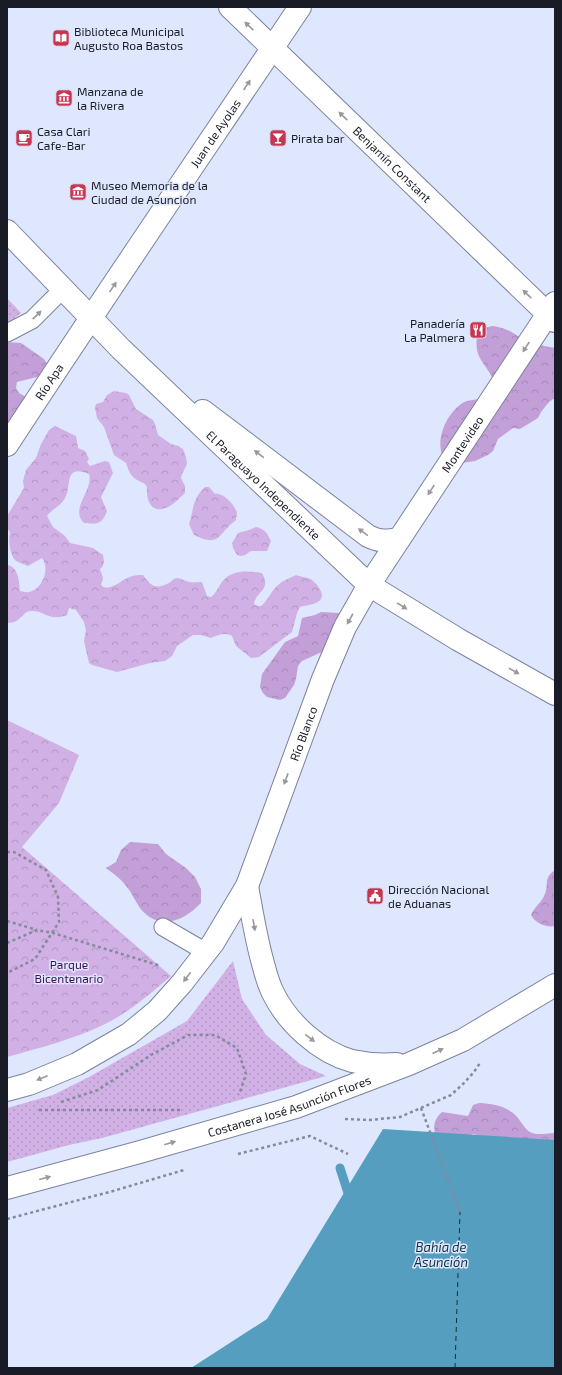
<svg xmlns="http://www.w3.org/2000/svg" width="562" height="1375" viewBox="0 0 562 1375" font-family="'Exo 2',sans-serif">
<defs>
<pattern id="forest-crowns" width="20" height="18" patternUnits="userSpaceOnUse"><rect width="20" height="18" fill="#c39fd8"/><path d="M2 6a3 3 0 1 1 6 0M12 15a3 3 0 1 1 6 0" fill="none" stroke="#a788b9"/></pattern>
<pattern id="park-crowns" width="20" height="18" patternUnits="userSpaceOnUse"><rect width="20" height="18" fill="#d1b0e5"/><path d="M2 6a3 3 0 1 1 6 0M12 15a3 3 0 1 1 6 0" fill="none" stroke="#b397c4"/></pattern>
<pattern id="garden-dots" width="8" height="8" patternUnits="userSpaceOnUse"><rect width="8" height="8" fill="#d1b0e5"/><path d="M2 2h.1M6 6h.1" fill="none" stroke="#b397c4" stroke-width="1.8" stroke-linecap="round"/></pattern>
</defs>
<rect width="100%" height="100%" fill="#dfe7fe"/>
<path fill="url(#forest-crowns)" d="M493 326C511 329 513 334 527 341 535 345 546 346 555 348V398L549 402 541 412 538 418 520 429 513 428 498 439 493 451 488 455 475 461 462 463 443 457C435 440 446 415 461 404 466 400 473 400 479 399L493 379C485 362 474 358 477 337 478 328 486 327 493 326Z
M7 342 21 343 44 359 48 365 45 375 17 382 16 388 19 393 26 397 19 417 7 421Z
M321 612 339 613 351 619 324 651 302 661 298 666 296 679 294 685 285 698 280 700 267 697 263 693 260 687 262 674 285 642 298 636 302 618 315 615Z
M130 842 158 844 166 854 186 868 195 877 201 889V903C184 921 159 932 140 908 135 901 132 893 127 887 121 879 114 874 106 868L116 862 121 850Z
M555 870V926C546 928 535 923 531 915 534 907 541 903 544 896 550 885 542 879 555 870Z
M479 1103C494 1104 508 1106 518 1118 522 1123 525 1129 530 1132 538 1136 547 1133 555 1133V1151L473 1134 466 1137 435 1134C433 1125 435 1118 442 1112L468 1116 473 1105Z"/>
<path fill="url(#park-crowns)" d="M114 391 126 393 129 395 136 409 153 420 155 424 158 435 171 444 178 446 183 449 186 457 187 464 182 474 181 478 185 486V493C179 498 173 506 165 508 150 514 146 498 147 487 145 483 143 483 139 481 131 477 129 472 126 463L114 455 104 427 97 418 95 408 96 404 103 402 107 395Z
M55 426 76 436 78 448 85 451 89 459 87 462 90 466 105 461 109 462 113 473 101 497 107 511C102 525 97 524 84 523 69 509 94 490 89 474 63 463 72 487 65 498 61 506 52 509 47 516L53 527 65 536 70 543 93 548 103 555C104 561 105 565 100 569L103 578 101 585C109 593 121 580 130 577 134 575 139 575 143 575 151 586 155 590 169 583 172 581 174 578 177 578 181 578 185 581 189 582 193 583 198 582 202 582L207 596 211 597C217 592 218 587 222 582 232 569 248 571 262 573 272 591 256 590 254 604L258 606H261C268 601 270 592 277 586 282 581 290 578 296 575 301 577 308 577 312 580 316 583 325 593 321 599 317 605 306 605 300 607L297 613 292 632 259 657 251 658 236 646 232 636C225 632 218 635 211 638L201 635H193L177 646 172 656 165 661 150 663 117 672 92 665 89 663 84 641 86 630 84 622 76 610 69 608 67 615C48 622 45 610 31 611 22 611 22 623 7 623V565C19 567 19 582 20 591 24 592 28 593 32 591 43 587 50 568 42 558L28 566C25 564 19 563 16 561 10 555 8 541 10 533L7 527V516L24 488 23 481 26 470 36 458 41 444 49 430Z
M205 487H209L215 494C223 492 235 505 237 513 237 515 236 518 236 520 217 534 221 548 194 535L189 524C194 509 192 499 205 487Z
M256 527C265 529 267 533 271 541L267 551H251L245 555 241 556 237 555 233 548 232 543 238 533 249 530Z
M7 720 79 755 59 803 22 847 171 976C149 995 127 1014 101 1026 71 1040 39 1048 7 1057Z"/>
<path fill="url(#garden-dots)" d="M7 298 21 313 7 324Z
M233 961 242 999 266 1035 300 1064 326 1076 102 1138 69 1145 7 1162V1108L53 1095 89 1077 187 1021Z"/>
<path fill="#559ebf" d="M383 1129 555 1140V1368H191L267 1319Z"/>
<g fill="none" stroke-linecap="round" stroke-linejoin="round">
<path stroke="#559ebf" stroke-width="9" d="M340 1168 350 1199"/>
<path stroke="#0e3140" stroke-width="1" stroke-dasharray="5 4" stroke-linecap="butt" d="M455 1368 460 1212"/>
<defs>
<path id="service" d="M7 333 32 320 63 289
M163 927 206 952"/>
<g id="minor">
<path id="s1" d="M230 7 555 321"/>
<path id="s2" d="M7 445C103 298 202 153 300 7"/>
</g>
<g id="primary">
<path id="s3" d="M369 585 555 303"/>
</g>
<g id="trunk">
<path id="s4" d="M7 231 121 349 369 585 459 640 555 694"/>
<path d="M203 411 368 536C380 542 386 541 399 539"/>
<path d="M247 886C252 913 256 940 264 967 266 975 269 985 273 993 287 1022 319 1052 352 1061 366 1064 383 1065 397 1064"/>
<path id="s5" d="M7 1090 29 1084 77 1064 129 1034 157 1011 182 983 213 943 247 886 323 679 345 627 369 585"/>
<path id="s6" d="M7 1188 140 1152 296 1107 409 1064 463 1040 555 985"/>
</g>
</defs>
<use href="#service" stroke="#7b839d" stroke-width="19"/>
<use href="#minor" stroke="#7b839d" stroke-width="24"/>
<use href="#primary" stroke="#7b839d" stroke-width="24"/>
<use href="#trunk" stroke="#7b839d" stroke-width="24"/>
<path stroke="#848a9b" stroke-width="2.5" stroke-dasharray="3 3" stroke-linecap="butt" d="M7 852H14L46 870 58 897 59 922 35 959 7 973
M7 921 37 930
M7 943 37 930 53 933 161 966
M61 1102 98 1090 151 1055 188 1035H215L237 1048 246 1074 239 1095
M421 1108 460 1212
M39 1110H182
M345 1119 369 1120 400 1117 451 1095 463 1084 474 1072 480 1063
M238 1154 310 1136 348 1154
M7 1219 113 1191 184 1170"/>
<use href="#service" stroke="#fff" stroke-width="17"/>
<use href="#minor" stroke="#fff" stroke-width="22"/>
<use href="#primary" stroke="#fff" stroke-width="22"/>
<use href="#trunk" stroke="#fff" stroke-width="22"/>
</g>
<defs><path id="oneway-solid" d="M-6-.8H1V-3.2L6.5 0L1 3.2V.8H-6Z"/></defs>
<g fill="#98999d">
<use href="#oneway-solid" transform="translate(249 26) rotate(-137)"/>
<use href="#oneway-solid" transform="translate(247 85) rotate(-56)"/>
<use href="#oneway-solid" transform="translate(343 116) rotate(-136)"/>
<use href="#oneway-solid" transform="translate(113 287) rotate(-56)"/>
<use href="#oneway-solid" transform="translate(527 294) rotate(-136)"/>
<use href="#oneway-solid" transform="translate(37 315) rotate(-44)"/>
<use href="#oneway-solid" transform="translate(526 347) rotate(123)"/>
<use href="#oneway-solid" transform="translate(259 454) rotate(-143)"/>
<use href="#oneway-solid" transform="translate(431 490) rotate(123)"/>
<use href="#oneway-solid" transform="translate(363 532) rotate(-144)"/>
<use href="#oneway-solid" transform="translate(402 606) rotate(32)"/>
<use href="#oneway-solid" transform="translate(350 619) rotate(119)"/>
<use href="#oneway-solid" transform="translate(514 671) rotate(29)"/>
<use href="#oneway-solid" transform="translate(286 779) rotate(110)"/>
<use href="#oneway-solid" transform="translate(254 925) rotate(80)"/>
<use href="#oneway-solid" transform="translate(187 977) rotate(127)"/>
<use href="#oneway-solid" transform="translate(310 1038) rotate(38)"/>
<use href="#oneway-solid" transform="translate(438 1051) rotate(-24)"/>
<use href="#oneway-solid" transform="translate(42 1078) rotate(157)"/>
<use href="#oneway-solid" transform="translate(170 1143) rotate(-16)"/>
<use href="#oneway-solid" transform="translate(45 1178) rotate(-15)"/>
</g>
<defs>
<symbol id="library-square" viewBox="-11 -11 22 22"><rect x="-9" y="-9" width="18" height="18" rx="4" fill="#c63651" stroke="#dfe7fe"/><path d="M-6-4Q-3-5.5-.7-3.5V5Q-3 3-6 4ZM6-4Q3-5.5 .7-3.5V5Q3 3 6 4Z" fill="#fff"/></symbol>
<symbol id="museum-square" viewBox="-11 -11 22 22"><rect x="-9" y="-9" width="18" height="18" rx="4" fill="#c63651" stroke="#dfe7fe"/><path d="M0-6L6-3V-2H-6V-3ZM-5-1h2V3h-2ZM-1-1h2V3h-2ZM3-1h2V3H3ZM-6 4H6V6H-6Z" fill="#fff"/></symbol>
<symbol id="cafe-square" viewBox="-11 -11 22 22"><rect x="-9" y="-9" width="18" height="18" rx="4" fill="#c63651" stroke="#dfe7fe"/><path d="M-5.5-4.5H6V0H3Q3 3.5 0 3.5H-2.5Q-5.5 3.5-5.5 0ZM3-3.2v2h1.7v-2ZM-6 4.5H4V6H-6Z" fill="#fff"/></symbol>
<symbol id="bar-square" viewBox="-11 -11 22 22"><rect x="-9" y="-9" width="18" height="18" rx="4" fill="#c63651" stroke="#dfe7fe"/><path d="M-6-5H6L.8 .8V4.5H3.5V6h-7V4.5H-.8V.8Z" fill="#fff"/></symbol>
<symbol id="restaurant-square" viewBox="-11 -11 22 22"><rect x="-9" y="-9" width="18" height="18" rx="4" fill="#c63651" stroke="#dfe7fe"/><path d="M-5-6h1v4h1v-4h1v4h1v-4h1v5L-1.5 .5V6h-2V.5L-5-1ZM5-6V6H3V1.5H1.5Q1.5-4 5-6Z" fill="#fff"/></symbol>
<symbol id="civic-square" viewBox="-11 -11 22 22"><rect x="-9" y="-9" width="18" height="18" rx="4" fill="#c63651" stroke="#dfe7fe"/><path d="M-.6-6.5H3V-4.5H.6V-3L4-1V1h2V6H-6V1h2V-1L-.6-3ZM-1.2 2.5V6h2.4V2.5Z" fill="#fff"/></symbol>
</defs>
<g fill-rule="evenodd">
<use href="#library-square" x="51" y="28" width="20" height="20"/>
<use href="#museum-square" x="54" y="88" width="20" height="20"/>
<use href="#cafe-square" x="14" y="128" width="20" height="20"/>
<use href="#bar-square" x="268" y="128" width="20" height="20"/>
<use href="#museum-square" x="68" y="182" width="20" height="20"/>
<use href="#restaurant-square" x="468" y="320" width="20" height="20"/>
<use href="#civic-square" x="365" y="886" width="20" height="20"/>
</g>
<g text-anchor="middle" dominant-baseline="central" stroke-width="3" stroke-linejoin="round" paint-order="stroke">
<g font-size="12" fill="#191c26" stroke="#dfe7fe" text-anchor="start">
<text x="74" y="31">Biblioteca Municipal<tspan x="74" dy="14">Augusto Roa Bastos</tspan></text>
<text x="77" y="91">Manzana de<tspan x="77" dy="14">la Rivera</tspan></text>
<text x="37" y="131">Casa Clari<tspan x="37" dy="14">Cafe-Bar</tspan></text>
<text x="291" y="138">Pirata bar</text>
<text x="91" y="185">Museo Memoria de la<tspan x="91" dy="14">Ciudad de Asuncion</tspan></text>
<text x="465" y="323" text-anchor="end">Panadería<tspan x="465" dy="14">La Palmera</tspan></text>
<text x="388" y="889">Dirección Nacional<tspan x="388" dy="14">de Aduanas</tspan></text>
</g>
<g font-size="12" fill="#191c26" stroke="#dfe7fe">
<text stroke="none"><textPath href="#s2" startOffset="375">Juan de Ayolas</textPath></text>
<text stroke="none"><textPath href="#s1" startOffset="226">Benjamín Constant</textPath></text>
<text stroke="none"><textPath href="#s2" startOffset="76">Río Apa</textPath></text>
<text stroke="none"><textPath href="#s3" startOffset="169">Montevideo</textPath></text>
<text stroke="none"><textPath href="#s4" startOffset="361">El Paraguayo Independiente</textPath></text>
<text stroke="none"><textPath href="#s5" startOffset="488">Río Blanco</textPath></text>
<text stroke="none"><textPath href="#s6" startOffset="294">Costanera José Asunción Flores</textPath></text>
</g>
<g font-size="12" fill="#3e1053" stroke="#dfe7fe">
<text x="69" y="964">Parque<tspan x="69" dy="14">Bicentenario</tspan></text>
</g>
<g font-size="13" font-style="italic" fill="#0e3140" stroke="#dfe7fe">
<text x="441" y="1247">Bahía de<tspan x="441" dy="15">Asunción</tspan></text>
</g>
</g>
<rect width="562" height="1375" fill="none" stroke="#191c26" stroke-width="16"/>
</svg>
